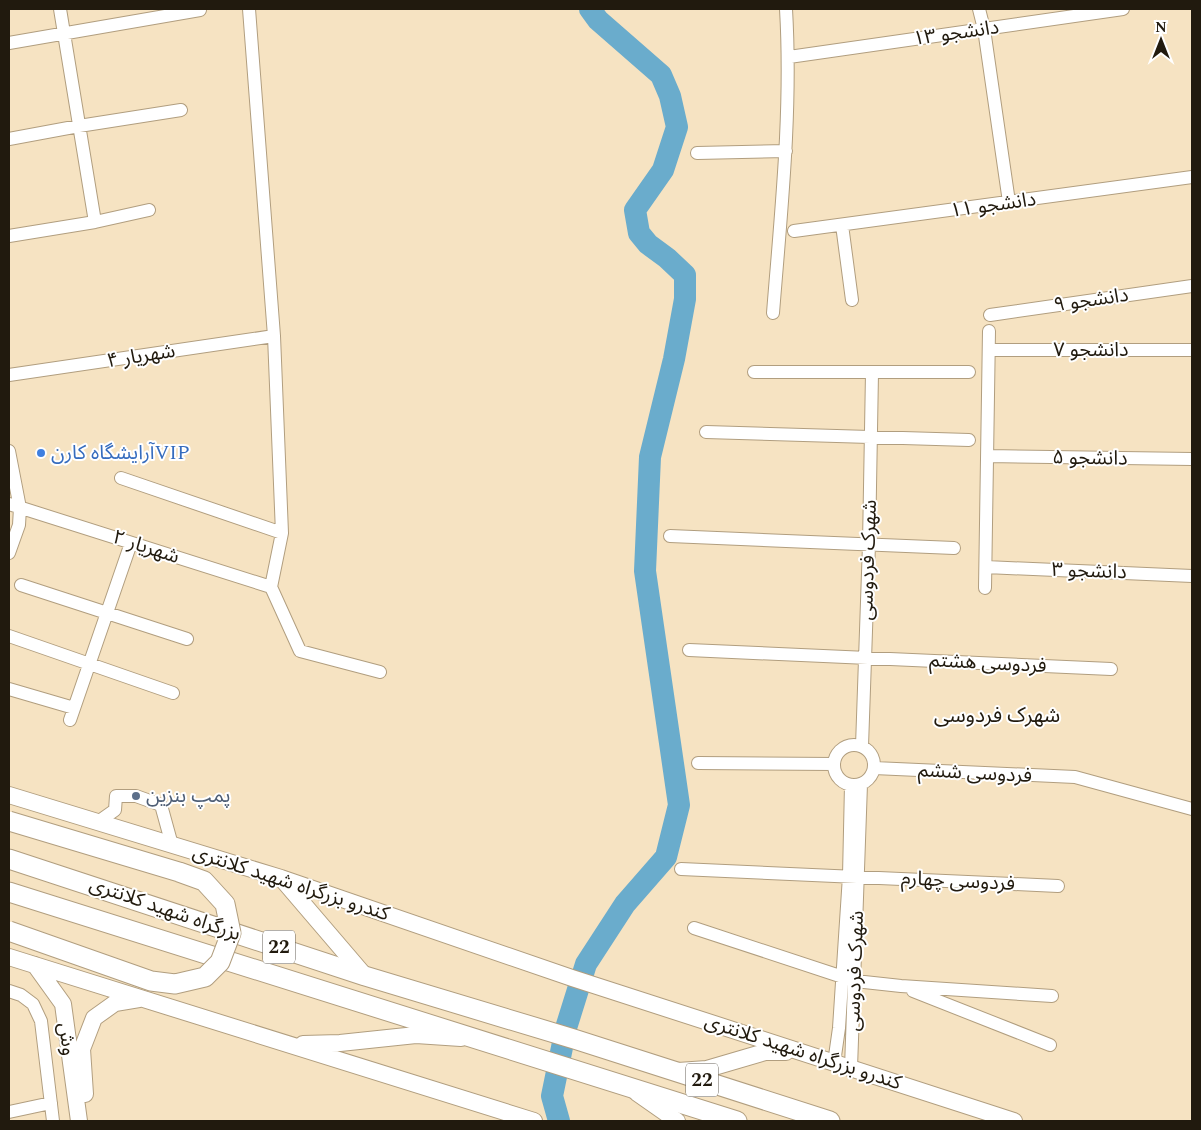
<svg xmlns="http://www.w3.org/2000/svg" width="1201" height="1130" viewBox="0 0 1201 1130" font-family="Spectral,'Noto Sans Arabic',serif">
<rect width="100%" height="100%" fill="#f6e3c2"/>
<g fill="none" stroke-linecap="round" stroke-linejoin="round">
<path stroke="#6aaccc" stroke-width="22" d="M559 1121 552 1096 566 1028 586 964 625 904 666 857 679 805 645 571 650 457 674 359 685 299V275L667 258 648 244 639 233 635 210 663 170 677 127 670 96 661 75 598 20 590 9"/>
<defs>
<path id="minor" d="M60 9 95 222
M249 9 274 336 282 533 271 587 300 651 380 672
M979 9 984 29 1009 202
M9 43 200 10
M789 57 1123 9
M9 139 79 126 181 110
M697 153 786 151
M842 225 852 300
M794 231 1192 177
M9 236 95 222 149 210
M773 313C781 212 792 111 786 9
M990 315 1192 286
M989 350H1192
M754 372H969
M9 375 274 336
M706 432 969 440
M9 451 20 508 19 525 9 553
M988 456 1192 459
M121 478 282 533
M9 504 271 587
M670 536 954 548
M986 567 1192 576
M21 585 187 639
M985 588 989 331
M9 636 173 693
M689 650 1111 669
M9 689 74 708
M70 720 131 543
M834 765a20 20 0 1 1 40 0a20 20 0 1 1-40 0Z
M862 746 869 544 872 373
M698 763 834 764
M874 768 1075 777 1192 809
M98 822 115 810 116 796H136L161 805 172 845
M681 869 1058 886
M694 928 855 981 901 986 1052 996
M9 991 21 995 33 1004 41 1021 53 1121
M913 991 1050 1045
M834 1063 839 1028 849 876 851 785
M851 1068 861 784
M9 1112 51 1103"/>
<path id="major" d="M9 795 281 878 572 978 1014 1121
M282 879 365 976
M9 957 534 1121
M35 965 63 1004 79 1121
M303 1044 340 1043 416 1035 461 1038
M678 1071 707 1069 765 1052H786
M637 1093 677 1121
M85 1094 82 1049 94 1018 115 1003 139 999"/>
<path id="highway" d="M9 859 365 976 574 1039 830 1121
M9 892 737 1121"/>
</defs>
<use href="#minor" stroke="#b19e7f" stroke-width="14"/>
<use href="#major" stroke="#b19e7f" stroke-width="18"/>
<use href="#highway" stroke="#b19e7f" stroke-width="21"/>
<use href="#minor" stroke="#fff" stroke-width="12"/>
<use href="#major" stroke="#fff" stroke-width="16"/>
<use href="#highway" stroke="#fff" stroke-width="19"/>
<defs>
<path id="highway-bridge" d="M9 821 179 872 204 881 225 904 231 933 220 962 205 977 175 984 151 981 9 931"/>
</defs>
<use href="#highway-bridge" stroke="#b19e7f" stroke-width="21" stroke-linecap="butt"/>
<use href="#highway-bridge" stroke="#fff" stroke-width="19"/>
</g>
<circle fill="#3f7fe0" stroke="#fff" stroke-width="2" cx="41" cy="453" r="5"/>
<circle fill="#5c6f8a" stroke="#fff" stroke-width="2" cx="136" cy="796" r="5"/>
<g text-anchor="middle" dominant-baseline="central" stroke-width="4" stroke-linejoin="round" paint-order="stroke">
<g fill="#fff" stroke="#645f56" stroke-width="1">
<rect x="263" y="930.5" width="32" height="33" rx="4"/>
<rect x="686" y="1063.5" width="32" height="33" rx="4"/>
</g>
<g font-size="19" font-weight="bold" fill="#211a0e">
<text x="279" y="947">22</text>
<text x="702" y="1080">22</text>
</g>
<g font-size="20" fill="#211a0e" stroke="#fff">
<text transform="translate(956 33) rotate(-8)">دانشجو ۱۳</text>
<text transform="translate(993 205) rotate(-8)">دانشجو ۱۱</text>
<text transform="translate(1091 300) rotate(-8)">دانشجو ۹</text>
<text x="1091" y="350">دانشجو ۷</text>
<text transform="translate(141 356) rotate(-9)">شهریار ۴</text>
<text transform="translate(1090 458) rotate(1)">دانشجو ۵</text>
<text transform="translate(146 547) rotate(18)">۲ شهریار</text>
<text transform="translate(868 560) rotate(-88)">شهرک فردوسی</text>
<text transform="translate(1089 571) rotate(2)">دانشجو ۳</text>
<text transform="translate(988 663) rotate(3)">فردوسی هشتم</text>
<text transform="translate(975 773) rotate(3)">فردوسی ششم</text>
<text transform="translate(958 881) rotate(3)">فردوسی چهارم</text>
<text transform="translate(291 883) rotate(18)">کندرو بزرگراه شهید کلانتری</text>
<text transform="translate(165 909) rotate(19)">بزرگراه شهید کلانتری</text>
<text transform="translate(855 971) rotate(-88)">شهرک فردوسی</text>
<text transform="translate(67 1039) rotate(82)">وش</text>
<text transform="translate(803 1052) rotate(18)">کندرو بزرگراه شهید کلانتری</text>
</g>
<g font-size="20" fill="#366cbe" stroke="#fff" text-anchor="start">
<text x="51" y="453">آرایشگاه کارنVIP</text>
</g>
<g font-size="20" fill="#4e5e75" stroke="#fff" text-anchor="start">
<text x="146" y="796">پمپ بنزین</text>
</g>
<g font-size="21" fill="#211a0e" stroke="#fff">
<text x="997" y="716">شهرک فردوسی</text>
</g>
</g>
<rect width="1201" height="1130" fill="none" stroke="#211a0e" stroke-width="20"/>
<g transform="translate(1161 40)" stroke="#ffffff" stroke-width="4" paint-order="stroke">
<path d="M0-4L9 19L0 12L-9 19Z" fill="#211a0e"/>
<text y="-8" font-size="14" font-weight="bold" text-anchor="middle" fill="#211a0e">N</text>
</g>
</svg>
